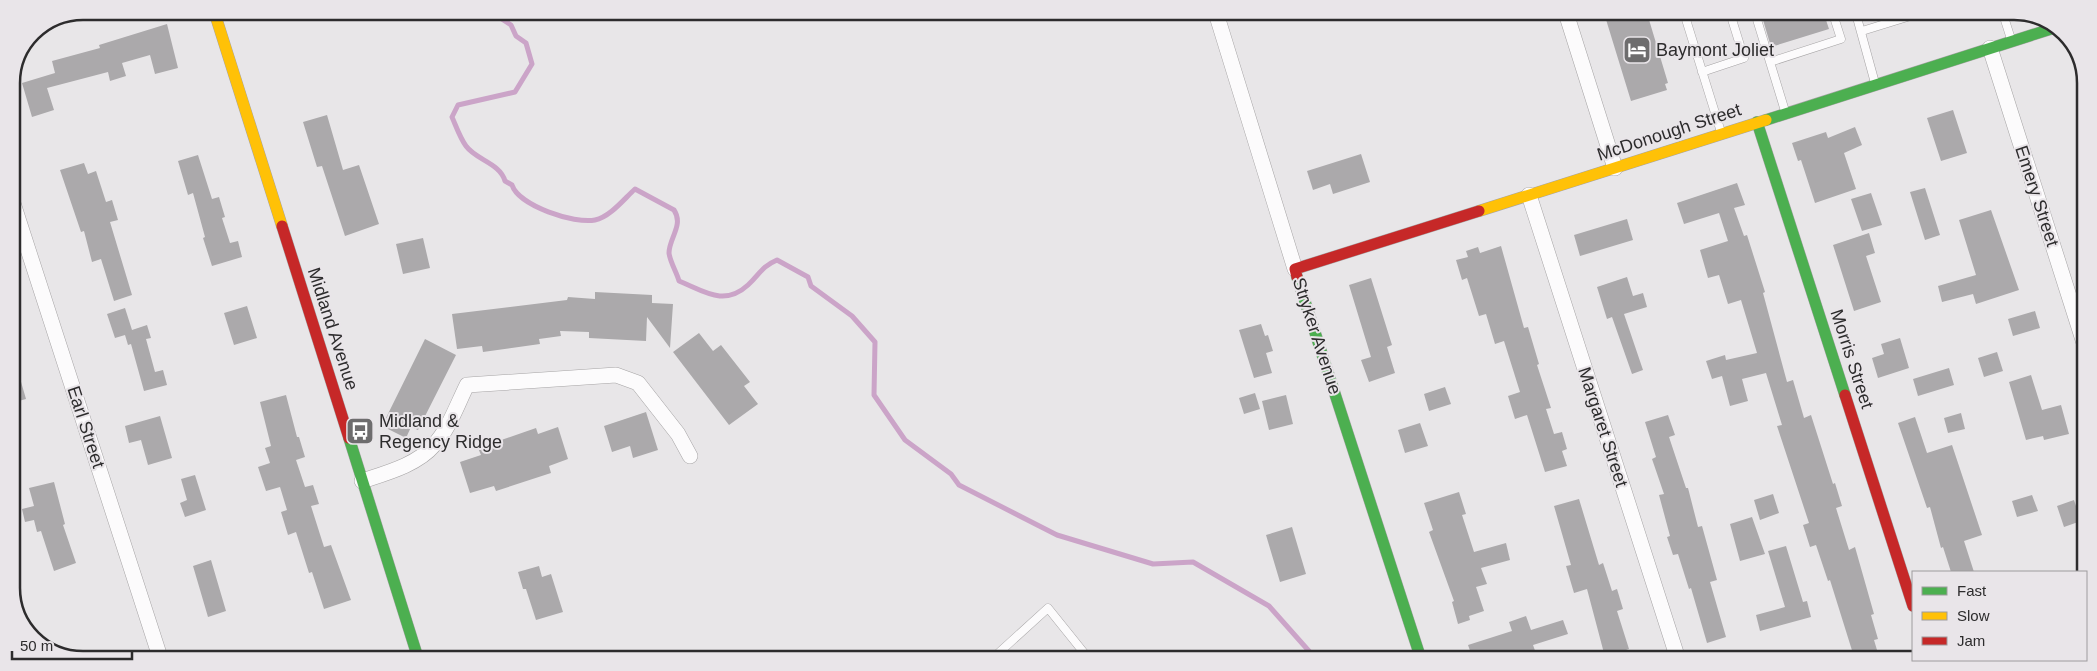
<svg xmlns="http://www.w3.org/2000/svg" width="2097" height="671" viewBox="0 0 2097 671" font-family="Arial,sans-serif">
<rect width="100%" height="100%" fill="#e8e6e8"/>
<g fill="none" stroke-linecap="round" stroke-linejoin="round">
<path stroke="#cba4c8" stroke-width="5" d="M491 12 511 25 516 36 526 43 532 64 515 92 458 105 452 117C456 126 460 138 466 146 476 160 500 163 505 181L512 185C519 206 574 224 595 220 610 217 624 199 635 189L674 210C684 225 669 238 669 253 670 262 677 273 679 281 704 291 724 307 748 285 760 274 761 267 777 260L808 277 811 286 852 316 875 342 874 395 905 440 951 474 959 485 1057 535 1153 564 1193 562 1269 606 1316 659"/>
</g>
<path fill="#aba9ab" d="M1604 13H1647L1668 83 1665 84 1667 90 1631 101Z
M1761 13 1824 14 1829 29 1771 47Z
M167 24 178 68 155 74 150 55 122 63 126 76 110 81 108 72 47 88 54 110 32 117 22 83 55 73 52 61 100 48 99 45Z
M1953 110 1967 153 1941 161 1927 118Z
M327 115 343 170 359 165 379 224 345 236 322 166 317 167 303 122Z
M1855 127 1862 145 1844 153 1856 189 1815 203 1801 160 1798 161 1792 143 1826 132 1828 138Z
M1361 154 1370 182 1333 194 1330 184 1313 190 1307 171Z
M198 155 212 199 219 197 225 217 222 218 230 243 238 241 242 257 212 266 203 238 205 237 193 193 188 195 178 161Z
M84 163 88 174 96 171 106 202 112 200 118 220 110 222 132 295 114 301 101 259 92 262 84 231 81 232 60 170Z
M1737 183 1745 205 1734 208 1744 236 1747 235 1765 292 1763 293 1787 382 1793 380 1804 418 1811 415 1833 484 1835 483 1842 506 1836 508 1849 550 1855 547 1874 614 1871 615 1878 639 1874 640 1880 660H1855L1830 580 1828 581 1816 545 1810 547 1803 525 1809 523 1777 426 1782 425 1766 373 1742 379 1748 401 1730 406 1722 376 1712 379 1706 361 1725 355 1726 360 1757 353 1741 300 1728 304 1719 275 1708 278 1700 250 1728 241 1719 213 1684 224 1677 203Z
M1925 188 1940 235 1925 240 1910 192Z
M1871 193 1882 225 1862 231 1851 199Z
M1991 210 2019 290 1976 304 1973 294 1942 302 1938 286 1976 275 1959 220Z
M1627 219 1633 240 1580 256 1574 235Z
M1869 233 1875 253 1866 256 1881 302 1854 311 1833 245Z
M423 238 430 268 403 274 396 244Z
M1501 246 1524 328 1528 327 1539 364 1537 365 1551 408 1546 409 1554 434 1562 432 1567 449 1562 451 1567 466 1545 472 1527 415 1515 419 1508 396 1520 392 1504 341 1495 344 1486 314 1479 316 1467 278 1462 280 1456 260 1468 257 1466 251 1478 247 1480 253Z
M1627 277 1633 296 1643 293 1647 307 1624 314 1643 370 1632 374 1612 317 1607 319 1597 287Z
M1371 278 1392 345 1387 347 1395 373 1369 382 1361 360 1371 357 1349 285Z
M595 292 652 295V303L673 304 670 348 647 317 646 341 589 338V332L560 331 561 336 539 339 540 344 483 352 482 346 457 349 452 314 567 300 568 297 595 299Z
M247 306 257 338 234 345 224 313Z
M125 308 132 330 147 325 151 338 146 339 155 372 163 370 167 385 144 391 131 344 128 345 125 335 115 338 107 314Z
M2035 311 2040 328 2013 336 2008 319Z
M1261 324 1265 336 1268 335 1273 351 1266 353 1272 373 1254 378 1239 330Z
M699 333 713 351 721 345 750 382 744 386 758 404 729 425 673 352Z
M1900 338 1909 368 1878 378 1872 358 1884 354 1881 344Z
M425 339 456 355 418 430 411 427 406 438 382 426Z
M1997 352 2003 371 1984 377 1978 358Z
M15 361 26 399 11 403V362Z
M1949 368 1954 385 1918 396 1913 379Z
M2031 375 2042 410 2061 405 2069 434 2044 440 2043 436 2026 440 2009 382Z
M1445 387 1451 404 1429 411 1424 394Z
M1255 393 1260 409 1244 414 1239 398Z
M286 395 297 437H299L305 457 296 460 305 487 313 485 319 504 311 506 324 547 331 545 351 600 324 609 312 572 309 573 296 532 288 535 281 512 287 510 280 487 266 491 258 467 270 463 265 448 271 446 260 402Z
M1286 395 1293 424 1269 430 1262 401Z
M646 412 658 450 633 458 630 446 612 452 604 426Z
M1961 413 1965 429 1948 433 1944 418Z
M1668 415 1675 435 1669 437 1686 488H1688L1698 527 1702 526 1717 580 1710 582 1726 637 1707 643 1691 588 1689 589 1678 554 1673 555 1667 537 1670 536 1659 495 1664 494 1652 459 1656 457 1645 422Z
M160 416 172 458 148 465 141 440 129 443 125 426Z
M1915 417 1927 453 1952 445 1982 535 1964 541 1974 572H1951L1943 547 1941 548 1930 507 1927 508 1898 423Z
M1420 423 1428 446 1405 453 1398 430Z
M558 427 568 459 549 466 551 473 496 491 494 486 470 493 460 462 481 455 478 448 536 428 538 434Z
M195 475 206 510 185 517 180 503 187 500 181 479Z
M54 482 65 524 63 525 76 563 54 571 41 531 37 532 34 520 25 522 22 509 34 506 29 488Z
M1459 492 1466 514 1462 515 1474 552 1506 543 1510 560 1481 568 1487 584 1476 587 1484 611 1469 616 1470 620 1458 624 1452 602 1454 601 1429 532 1433 530 1424 503Z
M1773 494 1779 513 1760 520 1754 500Z
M2032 495 2038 511 2017 517 2012 501Z
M1579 499 1599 565 1603 563 1612 591 1617 589 1623 609 1617 611 1629 649 1605 657 1587 589 1574 593 1566 566 1571 565 1554 506Z
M2074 500 2081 521 2064 527 2057 506Z
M1752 517 1765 554 1740 561 1730 524Z
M1292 527 1306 574 1280 582 1266 535Z
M1786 546 1803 602 1807 601 1811 617 1760 631 1756 615 1785 607 1768 551Z
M211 560 226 611 208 617 193 566Z
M539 566 542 577 551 574 563 612 536 620 526 589H523L518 572Z
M1526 616 1531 630 1563 620 1568 634 1533 645 1538 659H1514L1512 655 1499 659H1473L1468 645 1512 631 1509 622Z"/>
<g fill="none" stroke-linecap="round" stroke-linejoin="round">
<defs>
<path id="lane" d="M1684 13 1721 132
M1755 13 1785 111
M1856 14 1875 83
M2003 14 2011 39
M1862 31 1917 14
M1770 62 1841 39 1833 14
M1702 72 1744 58 1730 13
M993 658 1048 608 1089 659"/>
<path id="street" d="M1216 13 1295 269
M1566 13 1615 168
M1990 48 2084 343
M1529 195 1678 659
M11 197 160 657
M362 481C386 473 417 465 434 445 449 429 457 405 467 385L616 375 638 383 678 434 690 456"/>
<path id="fast" d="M1766 120 2054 28
M1757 122 1845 395
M1297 277 1421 659
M349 438 418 658"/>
<path id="slow" d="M214 11 282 226
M1479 211 1766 120"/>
<path id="jam" d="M282 226 349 438
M1297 277 1295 269 1479 211
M1845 395 1913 606"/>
</defs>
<use href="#lane" stroke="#a6a4a5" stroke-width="9"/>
<use href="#street" stroke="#a6a4a5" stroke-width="16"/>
<use href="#fast" stroke="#a6a4a5" stroke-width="12"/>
<use href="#slow" stroke="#a6a4a5" stroke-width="12"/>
<use href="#jam" stroke="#a6a4a5" stroke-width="12"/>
<use href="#lane" stroke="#fcfbfc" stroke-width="8"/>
<use href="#street" stroke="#fcfbfc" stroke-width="15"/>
<use href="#fast" stroke="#4caf50" stroke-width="11"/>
<use href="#slow" stroke="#ffc107" stroke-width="11"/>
<use href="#jam" stroke="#c62828" stroke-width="11"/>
</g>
<defs>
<symbol id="hotel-square" viewBox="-11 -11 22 22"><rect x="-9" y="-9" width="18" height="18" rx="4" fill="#6e6d6e" stroke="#e9e5e9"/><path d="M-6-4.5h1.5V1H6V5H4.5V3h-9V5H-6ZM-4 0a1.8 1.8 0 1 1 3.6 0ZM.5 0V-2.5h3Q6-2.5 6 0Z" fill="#fff"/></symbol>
<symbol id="bus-square" viewBox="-11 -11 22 22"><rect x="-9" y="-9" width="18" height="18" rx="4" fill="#6e6d6e" stroke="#e9e5e9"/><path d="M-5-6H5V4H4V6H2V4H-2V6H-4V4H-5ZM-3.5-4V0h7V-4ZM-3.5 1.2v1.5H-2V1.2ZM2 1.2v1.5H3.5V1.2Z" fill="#fff"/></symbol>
</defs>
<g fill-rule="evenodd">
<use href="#hotel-square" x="1621" y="34" width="32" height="32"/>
<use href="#bus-square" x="344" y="415" width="32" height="32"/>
</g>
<g text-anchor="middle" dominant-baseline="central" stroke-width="4" stroke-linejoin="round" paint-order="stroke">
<g font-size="18" fill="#2d2c2d" stroke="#e9e5e9" text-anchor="start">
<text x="1656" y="50">Baymont Joliet</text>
<text x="379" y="421">Midland &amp;<tspan x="379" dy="21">Regency Ridge</tspan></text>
</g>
<g font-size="18" fill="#2d2c2d" stroke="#e9e5e9">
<text transform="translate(1669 132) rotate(-18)">McDonough Street</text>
<text transform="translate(2037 196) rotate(72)">Emery Street</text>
<text transform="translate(333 329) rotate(72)">Midland Avenue</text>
<text transform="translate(1317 336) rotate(72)">Stryker Avenue</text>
<text transform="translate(1852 359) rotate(72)">Morris Street</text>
<text transform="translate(86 427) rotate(72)">Earl Street</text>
<text transform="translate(1603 427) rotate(72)">Margaret Street</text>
</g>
</g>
<path d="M0 0H2097V671H0ZM83 20H2014A63 63 0 0 1 2077 83V588A63 63 0 0 1 2014 651H83A63 63 0 0 1 20 588V83A63 63 0 0 1 83 20Z" fill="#e9e5e9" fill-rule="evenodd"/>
<path fill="none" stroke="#2d2c2d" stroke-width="2.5" d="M83 20H2014A63 63 0 0 1 2077 83V588A63 63 0 0 1 2014 651H83A63 63 0 0 1 20 588V83A63 63 0 0 1 83 20Z"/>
<rect x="1912" y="571" width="175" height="90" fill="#e9e5e9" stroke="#9e9b9e"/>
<rect x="1922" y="587" width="25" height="8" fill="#4caf50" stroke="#9e9b9e"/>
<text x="1957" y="596" font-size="15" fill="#2d2c2d">Fast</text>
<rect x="1922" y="612" width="25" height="8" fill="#ffc107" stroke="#9e9b9e"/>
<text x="1957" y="621" font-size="15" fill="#2d2c2d">Slow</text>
<rect x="1922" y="637" width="25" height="8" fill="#c62828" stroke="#9e9b9e"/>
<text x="1957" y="646" font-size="15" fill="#2d2c2d">Jam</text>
<path d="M12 651v8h120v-8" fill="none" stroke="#2d2c2d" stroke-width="2.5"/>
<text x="20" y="651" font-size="15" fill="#2d2c2d" stroke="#e9e5e9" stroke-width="4" paint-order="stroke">50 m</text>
</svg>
